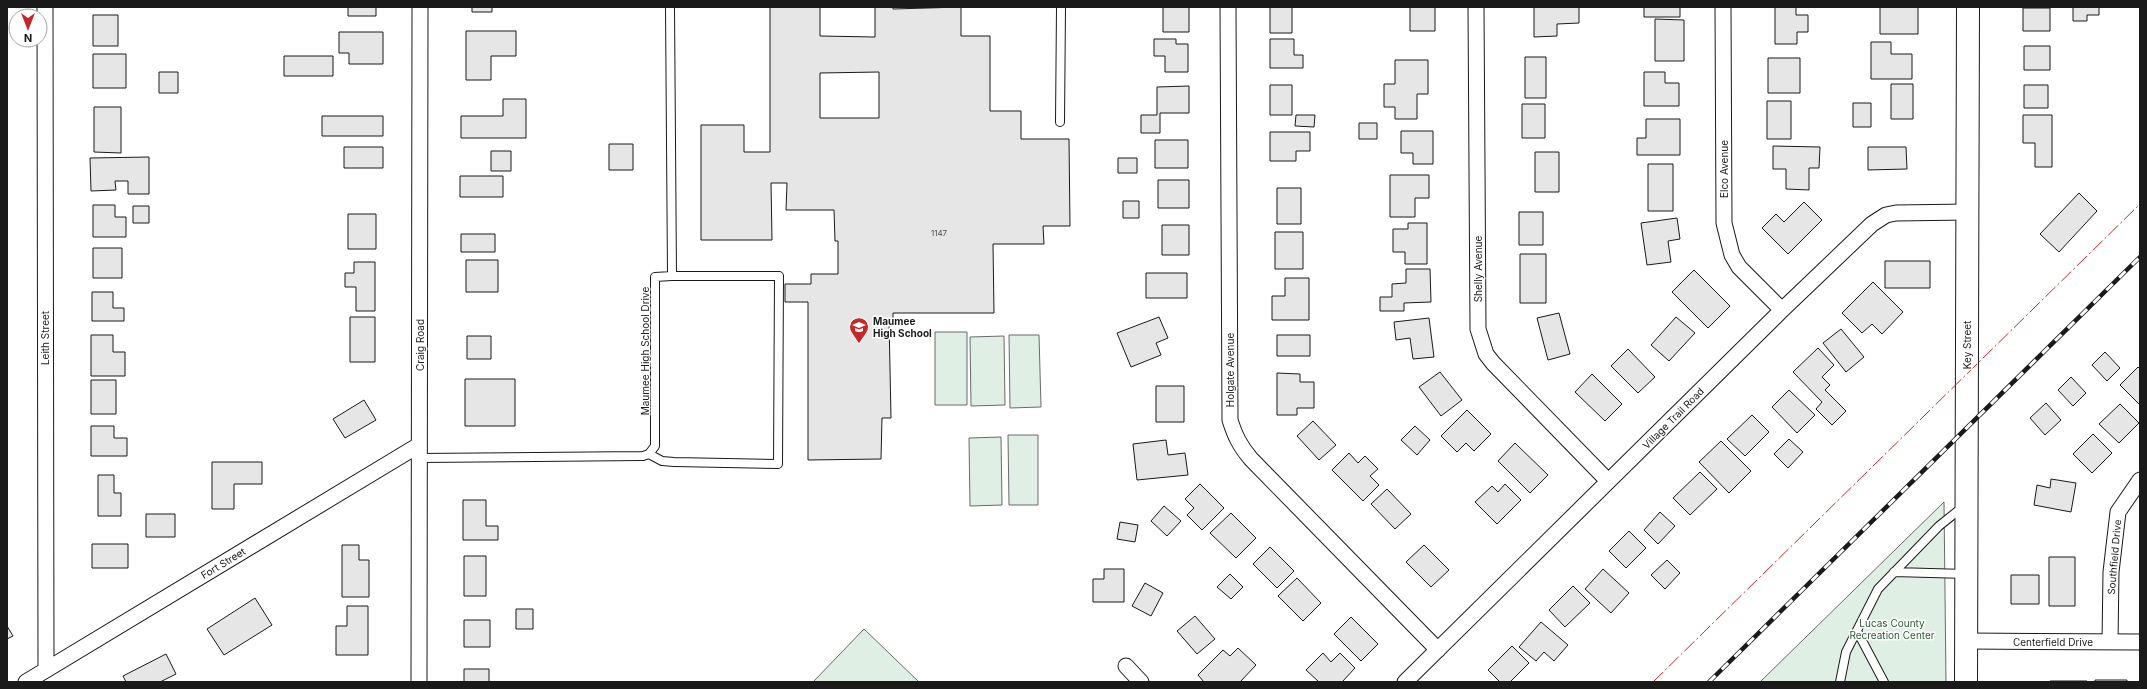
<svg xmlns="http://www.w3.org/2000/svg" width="2147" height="689" viewBox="0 0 2147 689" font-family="Inter,sans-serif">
<rect width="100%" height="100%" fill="#fff"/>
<path fill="#e0efe3" stroke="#6a6a6a" d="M935 332H967V405H935Z
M1009 335H1039L1041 407 1010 408Z
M1004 336 1005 405 971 406 970 337Z
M1008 435H1038V505H1009Z
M1001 437 1002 505 970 506 969 438Z
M1944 502 1946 682H1760Z
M864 629 919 682H813Z"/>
<path fill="#e6e6e6" stroke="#1a1a1a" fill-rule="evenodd" d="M348 7H376V16H348Z
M472 7H492V12H472Z
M770 7H820V36L875 37V7H893V9L961 7V36H990V111H1021V139H1069L1070 226H1043L1044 244H993L994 313H893V320H889L891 418H882L881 459 808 460V302H785V284H811V274H838V241H835L834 210H786L787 183H771L772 240H701V125H744V152H770ZM879 72V118H820V73Z
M1163 7H1189V32H1163Z
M1270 7H1292V33H1270Z
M1410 7H1435V31H1410Z
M1534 7H1579V23L1557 24V36L1534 37Z
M1644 7H1680V17H1644Z
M1775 7H1796V15H1808V32H1797V44H1775Z
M1880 7H1918V34H1880Z
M2073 7H2099V15H2087V21H2073Z
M2023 8H2050V31H2023Z
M93 15H118V46H93Z
M1655 19 1684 20V61H1655Z
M466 31H516V56H491V80H466Z
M339 32H383V64H349V53H339Z
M1154 39H1176V44H1188V72H1165V56H1154Z
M1270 39H1294V55H1303V68H1270Z
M1871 42H1891V54H1912V79H1871Z
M2024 46H2050V70H2024Z
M93 54H126V88H93Z
M284 56H333V76H284Z
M1525 57H1546V98H1525Z
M1768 58H1800V93H1768Z
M1395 60H1428V94H1417V119H1395V107H1384V84H1395Z
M159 72H178V93H159Z
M1644 72H1665V83H1679V106H1644Z
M1891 84H1913V119H1891Z
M1270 85H1292V115H1270Z
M2024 85H2048V108H2024Z
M1189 86V113H1160V133H1141V115H1157V87Z
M503 99H526V138H461V116H503Z
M1767 101H1791V139H1767Z
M1853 103H1871V127H1853Z
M1522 104H1545V138H1522Z
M94 107H121V153L94 152Z
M1296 115H1315L1314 127 1295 126Z
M2023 115H2052V167H2035V143H2023Z
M322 116H383V136H322Z
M1646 119H1680V155H1637V138H1646Z
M1359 123H1377V139H1359Z
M1401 131H1433V164H1413V153H1401Z
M1270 132H1310V151H1296V161H1270Z
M1155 140H1188V168H1155Z
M609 144H633V170H609Z
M1773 146 1820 147 1819 168H1809V190L1786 189V169H1773Z
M344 147H383V168H344Z
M1868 147H1906L1907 169 1868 170Z
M491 151H511V171H491Z
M1535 152H1559V192H1535Z
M149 157V194H128V181H115L116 190 91 191 90 158Z
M1118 158H1137V173H1118Z
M1648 164H1673V211H1648Z
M1390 175H1429V198H1415V217H1390Z
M460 176H503V197H460Z
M1158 180H1189V208H1158Z
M1277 188H1301V224H1277Z
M2079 193 2097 211 2059 252 2040 234Z
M1123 201H1139V218H1123Z
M1804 202 1822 220 1788 254 1762 228 1776 214 1784 222Z
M93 205H115V217H126V237H93Z
M133 206H149V223H133Z
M1519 212H1543V245H1519Z
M348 214H376V249H348Z
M1677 218 1680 239 1668 241 1671 262 1647 265 1641 223Z
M1408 223H1427V264H1405V252H1393V229H1408Z
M1162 225H1189V255H1162Z
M1275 232H1303V269H1275Z
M461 234H495V252H461Z
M93 248H122V278H93Z
M1520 254H1546V303H1520Z
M466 260H498V292H466Z
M1885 261H1930V288H1885Z
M354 262H375V311H356V287H345V273H354Z
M1406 269H1430L1431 302 1404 303V311H1380V297H1392V284L1406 283Z
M1694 270 1730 306 1708 328 1672 292Z
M1146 273H1187V298H1146Z
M1285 278H1309V320H1272V296H1285Z
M1873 282 1903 312 1882 334 1872 324 1862 333 1842 313Z
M92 292H113V308H124V321H92Z
M1559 313 1570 354 1548 360 1537 318Z
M350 317H375V362H350Z
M1159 317 1168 338 1156 343 1161 355 1131 367 1117 333Z
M1676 317 1695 333 1669 361 1651 345Z
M1429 318 1434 357 1413 359 1410 338 1396 340 1394 322Z
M1841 329 1864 357 1846 372 1823 343Z
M91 335H113V352H125V376H91Z
M1277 335H1310V356H1277Z
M467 336H491V359H467Z
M1818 348 1834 365 1822 377 1830 385 1825 390 1846 411 1832 425 1816 409 1822 402 1793 372Z
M1628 349 1655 377 1638 393 1611 366Z
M2105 352 2120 368 2107 381 2092 365Z
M2138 367 2140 369V405L2120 385Z
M1440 372 1462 400 1441 416 1419 387Z
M1277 373 1300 374V382H1314V408H1297V415H1277Z
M1592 374 1622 404 1605 421 1575 392Z
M2071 377 2086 393 2073 406 2058 390Z
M465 379H515V426H465Z
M91 380H116V414H91Z
M1156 386H1184V422H1156Z
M1789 390 1815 415 1797 433 1772 407Z
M364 400 376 420 345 438 333 419Z
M2046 403 2061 420 2045 435 2030 418Z
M2120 404 2139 423 2119 443 2099 424Z
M1467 410 1491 434 1474 451 1466 443 1457 452 1441 436Z
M1752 415 1769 432 1745 456 1727 439Z
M1313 421 1336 445 1319 460 1297 436Z
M91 426H114V438H127V456H91Z
M1415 426 1430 440 1417 455 1401 440Z
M2093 434 2112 453 2092 473 2073 454Z
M1789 439 1803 452 1788 468 1774 454Z
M1166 440 1168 455 1185 453 1188 475 1137 480 1133 444Z
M1721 441 1751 471 1729 493 1699 462Z
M1515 443 1548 475 1530 493 1498 461Z
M1349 453 1358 463 1365 456 1378 469 1370 476 1379 485 1363 501 1332 470Z
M212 462H262V484H234V509H212Z
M1700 472 1717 489 1690 515 1673 498Z
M98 475H114V493H121V516H98Z
M2051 479 2076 483 2071 512 2034 505 2037 485 2050 488Z
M1200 484 1224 508 1202 530 1187 515 1194 508 1185 499Z
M1505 484 1521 500 1497 524 1475 502 1492 486 1498 492Z
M1387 489 1411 514 1395 529 1371 504Z
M463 500H486V526H498V540H463Z
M1164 506 1181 521 1167 536 1151 521Z
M1660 512 1675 526 1658 544 1644 530Z
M1231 513 1256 538 1236 558 1210 533Z
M146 514H175V537H146Z
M1120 522 1138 525 1135 542 1117 539Z
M1629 531 1646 548 1626 568 1609 551Z
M92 544H128V568H92Z
M342 545H359V560H369V597H342Z
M1424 545 1449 570 1431 587 1406 562Z
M1270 547 1294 571 1277 588 1253 564Z
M464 556H486V596H464Z
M2049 557H2075V606H2049Z
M1667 560 1680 573 1665 589 1651 575Z
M1104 569H1124V602H1093V579H1104Z
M1603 569 1629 593 1611 613 1585 589Z
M1230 574 1243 587 1231 599 1217 587Z
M2011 575H2039V604H2011Z
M1297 578 1321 603 1303 621 1278 596Z
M1145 583 1163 593 1151 616 1132 606Z
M1573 586 1590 603 1565 627 1549 610Z
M255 598 272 625 224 655 207 629Z
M347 606H368V655H336V626H347Z
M516 609H533V629H516Z
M1195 616 1215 639 1197 654 1177 631Z
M1351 617 1378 644 1361 661 1334 634Z
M464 620H490V647H464Z
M1541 622 1568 645 1554 661 1544 652 1536 661 1519 647Z
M7 626 13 636 7 639Z
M1512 646 1529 663 1510 682H1500L1488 670Z
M1238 648 1256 665 1240 682H1204L1198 675 1223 650 1230 656Z
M1323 653 1331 662 1340 653 1355 668 1342 682H1319L1306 670Z
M166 654 176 674 160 682H126L123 676Z
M464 669H489V682H464Z
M2095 680H2127V682H2095Z
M2050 681H2087V682H2050Z"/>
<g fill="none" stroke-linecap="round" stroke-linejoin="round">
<defs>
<path id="lane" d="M1060 122 1061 7
M649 454 662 461 674 462 778 464 779 276H672
M419 458 643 456 649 454 655 446V277L672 276 670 7
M1894 572 1966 574
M1857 631 1884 682
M1840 682 1846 652 1878 589 1939 526 1964 506"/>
<path id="street" d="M45 7 46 670
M1228 7 1230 420C1235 436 1240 446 1251 459L1438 650
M1476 7 1478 329 1486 354 1493 363 1608 481
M1723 7 1724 223 1732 255 1739 267 1782 310
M1966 641 2140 642
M2110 642 2111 572 2118 512 2140 480
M1126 666 1141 682
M26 682 419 445
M419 682 420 7
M1405 682 1782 310 1872 224 1886 215 1896 213 1968 212"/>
<path id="secondary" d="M1966 682 1968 7"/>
</defs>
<use href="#lane" stroke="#1a1a1a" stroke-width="10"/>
<use href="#street" stroke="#1a1a1a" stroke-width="17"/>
<use href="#secondary" stroke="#1a1a1a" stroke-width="24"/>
<use href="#lane" stroke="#fff" stroke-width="8"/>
<use href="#street" stroke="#fff" stroke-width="15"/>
<use href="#secondary" stroke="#fff" stroke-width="22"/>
<defs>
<path id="rail" d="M1709 682 2140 257"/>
</defs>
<use href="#rail" stroke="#1a1a1a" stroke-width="4.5"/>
<use href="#rail" stroke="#fff" stroke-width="3" stroke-dasharray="9" stroke-linecap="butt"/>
<path stroke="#c62828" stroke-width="1" stroke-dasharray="14 3 2 3" stroke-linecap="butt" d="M1653 682 2140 204"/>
</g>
<defs>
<symbol id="school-pin" viewBox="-11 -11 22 30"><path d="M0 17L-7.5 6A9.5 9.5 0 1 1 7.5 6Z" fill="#c62828" stroke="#fff"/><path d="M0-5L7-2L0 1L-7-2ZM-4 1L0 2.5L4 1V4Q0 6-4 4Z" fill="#fff"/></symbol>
</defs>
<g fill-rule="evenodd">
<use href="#school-pin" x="848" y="316" width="22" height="30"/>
</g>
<g text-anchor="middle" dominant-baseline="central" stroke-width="3" stroke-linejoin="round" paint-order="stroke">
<g font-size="8" fill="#4d4d4d">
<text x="939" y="233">1147</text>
</g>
<g font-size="10" fill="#1a1a1a" stroke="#fff">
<text transform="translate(1724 169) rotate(-90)">Elco Avenue</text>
<text transform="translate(1478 269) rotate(-90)">Shelly Avenue</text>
<text transform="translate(45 338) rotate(-90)">Leith Street</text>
<text transform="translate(420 345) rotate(-90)">Craig Road</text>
<text transform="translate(1967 345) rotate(-90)">Key Street</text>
<text transform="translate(645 351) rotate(-90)">Maumee High School Drive</text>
<text transform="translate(1230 370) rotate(-90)">Holgate Avenue</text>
<text transform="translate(1673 418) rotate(-45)">Village Trail Road</text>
<text transform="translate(2114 557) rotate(-85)">Southfield Drive</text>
<text transform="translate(223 563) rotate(-31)">Fort Street</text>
<text x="2053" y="642">Centerfield Drive</text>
</g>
<g font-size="10" font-weight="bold" fill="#1a1a1a" stroke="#fff" text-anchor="start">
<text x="873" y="321">Maumee<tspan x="873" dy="12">High School</tspan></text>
</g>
<g font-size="10" fill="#2b5a34" stroke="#fff">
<text x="1892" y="623">Lucas County<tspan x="1892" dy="12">Recreation Center</tspan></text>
</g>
</g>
<rect width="2147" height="689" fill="none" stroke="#1a1a1a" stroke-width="16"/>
<g transform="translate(28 28) rotate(180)"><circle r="19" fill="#ffffff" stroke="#a3a3a3"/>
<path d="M0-3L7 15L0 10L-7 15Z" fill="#c62828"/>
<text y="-6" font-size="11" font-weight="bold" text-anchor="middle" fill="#1a1a1a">N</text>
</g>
</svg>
